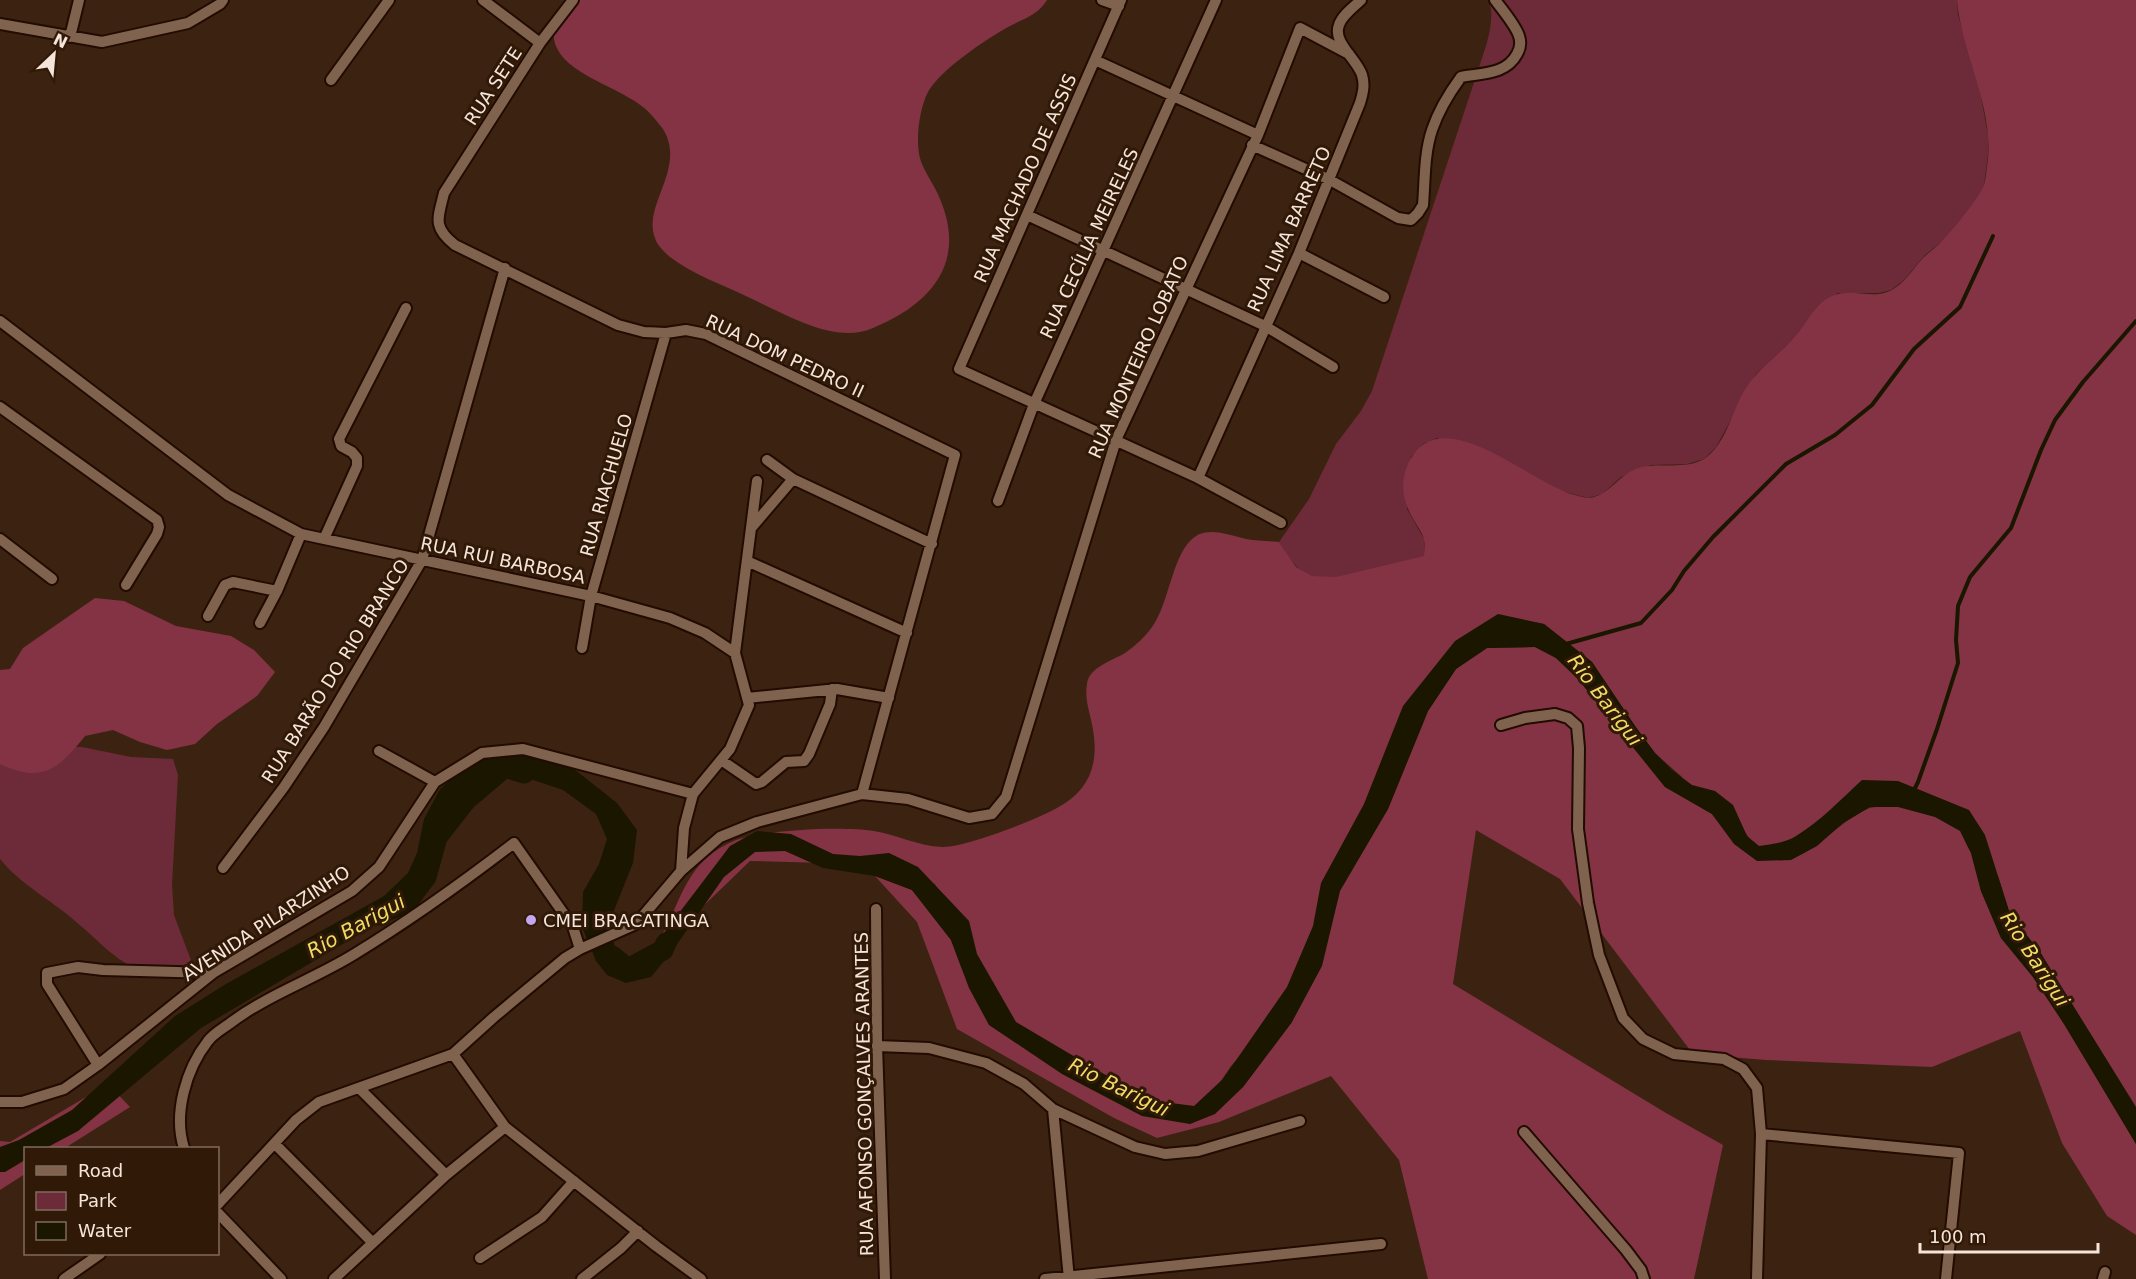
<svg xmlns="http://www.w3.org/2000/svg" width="2136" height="1279" viewBox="0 0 2136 1279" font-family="'DejaVu Sans',sans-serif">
<rect width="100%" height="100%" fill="#3c2311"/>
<path fill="#6d2a38" d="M1489 0H1957L1958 15 1980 91 1988 135V155L1984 185 1975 208 1959 228 1925 255 1904 280 1891 290 1879 293H1838L1818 306 1795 338 1756 374 1716 447 1704 459 1687 464 1651 465 1621 477 1602 494 1588 498 1562 491 1534 477 1437 438 1423 444 1411 457 1407 509 1424 539V556C1421 558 1417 562 1414 565 1398 573 1328 582 1311 576 1295 570 1288 555 1279 542L1309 499 1336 444 1361 411 1372 391 1486 46C1490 31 1494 15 1489 0Z
M61 747H82L131 757 173 759 178 775 172 885 174 915 192 963 187 978C171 978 157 978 141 971 114 960 97 939 75 921 51 900 20 884 0 859V756Z"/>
<path fill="#833343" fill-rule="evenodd" d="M564 0H1047C1038 15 1023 19 1008 27 986 39 939 71 928 92 919 109 914 146 922 164 927 176 935 186 940 199 967 263 931 304 873 328 860 334 844 334 830 331 802 325 774 309 748 297 723 285 692 274 670 257 664 252 657 245 655 238 642 205 687 168 663 129 656 120 649 111 639 104 599 76 526 65 564 0Z
M1957 0H2136V1111L2040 952 2010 914 1998 876 1964 839 1971 853 1981 891 2001 938 2033 977 2064 1024 2136 1144V1235L2107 1216 2062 1143 2020 1031 1932 1067 1766 1060 1693 1054 1560 879 1476 830 1453 984 1666 1113 1723 1145 1694 1279H1428L1399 1160 1331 1076 1219 1122 1157 1138 1114 1118 957 1029 917 922 875 876 912 890 951 940 963 972 935 884 825 863 750 861 693 916 656 970 634 981 622 978C624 974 627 969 630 966 633 963 638 963 642 960 647 958 652 951 655 947 675 918 681 878 710 855 717 849 730 842 739 839 771 830 840 826 874 831 897 835 919 846 942 847 964 848 1036 820 1057 808 1089 791 1099 765 1093 730 1091 715 1084 700 1087 684 1089 667 1112 661 1125 653 1135 646 1145 637 1152 627 1170 603 1172 551 1196 536 1210 527 1232 536 1246 539 1257 541 1268 541 1279 542L1296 567 1312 576 1336 577 1424 556C1424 551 1425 545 1424 540 1423 534 1418 527 1415 522 1403 503 1399 484 1408 464 1412 456 1417 448 1424 444 1464 419 1534 484 1575 495 1580 496 1585 498 1590 498 1609 495 1620 474 1638 468 1659 462 1685 470 1704 459 1727 444 1732 409 1746 388 1758 369 1777 356 1792 340 1802 330 1808 317 1817 307 1843 280 1865 302 1890 291 1904 284 1913 269 1923 258 1929 252 1937 247 1942 241 1952 231 1978 199 1983 187 1986 181 1986 173 1987 167 1996 109 1962 57 1957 0ZM1504 616 1544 624 1592 662 1635 726 1655 753 1682 777 1683 784 1743 829 1749 838 1735 844 1712 814 1665 787 1578 679 1556 658 1535 647 1487 648 1456 669 1428 711 1388 809 1364 849 1445 670ZM1866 804 1877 807C1868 807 1863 811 1855 816 1827 832 1808 862 1773 860ZM1297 993 1292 1022 1243 1087 1215 1113 1193 1122 1231 1066Z
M95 598 124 601 176 626 231 636 254 650 275 672 257 696 217 724 195 744 167 750 140 742 113 730 85 736C59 769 42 784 0 764V670L10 669 23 648Z
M108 1084 130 1107 65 1148H26L25 1174 0 1190V1141L10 1142Z"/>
<path fill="#1a1600" d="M1498 614 1544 624 1592 662 1635 726 1655 753 1672 770 1692 785 1715 791 1733 805 1747 836 1759 846C1772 844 1785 843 1796 836 1821 821 1841 799 1862 780L1898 781 1969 810 1985 835 2010 914 2040 952 2136 1107V1144L2064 1024 2033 977 2001 938 1981 891 1971 853 1960 831 1935 817 1898 807H1870L1843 823 1817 846 1791 860 1757 861 1734 844 1712 814 1665 787 1578 679 1556 658 1535 647 1487 648 1456 669 1428 711 1388 809 1340 891 1322 966 1292 1022 1243 1087 1215 1114 1190 1124 1142 1116 1062 1074 989 1025 969 988 951 940 912 890 875 876 823 868 785 851 755 852 724 877 673 950 651 977 626 983 607 975 596 961 582 927 583 892 599 864 607 839 596 814 563 790 524 777 498 773 467 794 434 830 420 885 395 913 201 1028 78 1131 46 1148H26L25 1160 5 1172H0V1147L19 1140 72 1110 175 1016 226 984 384 896 408 873 417 853 424 819 440 789 465 767 489 756 519 754 574 769 617 803 637 830 633 863 609 923 617 956 638 967 730 846 757 831 791 834 833 854 860 856 889 853 918 867 969 921 977 954 1016 1022 1148 1100 1194 1106 1223 1079 1287 987 1313 926 1321 883 1364 804 1403 706 1455 641Z"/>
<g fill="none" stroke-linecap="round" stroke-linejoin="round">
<path stroke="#1a1600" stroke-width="4" d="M1566 644 1641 623 1672 590 1684 571 1713 537 1786 464 1835 435 1872 405 1914 349 1960 307 1993 236
M1913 792 1918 782 1937 729 1958 663 1956 640 1958 606 1970 577 2011 528 2041 450 2055 420 2083 382 2136 321"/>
<path stroke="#1a1600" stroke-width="21" d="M377 915 407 902 426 877 437 837 466 800 505 767 524 773
M612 956 628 969 663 950 666 943"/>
<defs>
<path id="street" d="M483 0 540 43
M573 0 540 43 444 193C438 218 432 227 455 245L618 325 644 332 666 333 686 330 706 334 955 455 862 794
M1102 0 1119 6
M1121 0 959 369 1198 478 1281 523
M0 24 102 42 188 23 220 4 223 0
M70 37 79 0
M1095 60 1258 135
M331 80 389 0
M1252 145 1330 180 1398 218 1411 220 1418 213 1423 205C1425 181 1424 154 1432 130 1438 112 1450 92 1461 77 1481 73 1506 75 1517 54 1520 49 1521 42 1519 36 1516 26 1502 9 1495 0
M1027 215 1265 326 1333 367
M1299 253 1384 297
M0 321 228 495 301 534 591 596 670 618 705 633 735 653
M0 407 157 520 159 527 157 534 126 585
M767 460 793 479 932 544
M1198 478 1299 253 1360 103C1363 93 1365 85 1362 75 1357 59 1332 42 1339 25 1342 15 1354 7 1361 0
M998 501 1034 404 1216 0
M752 527 793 479
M0 539 52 579
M324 539 357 466V458L352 452 341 446 339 439 406 308
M747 561 907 633
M208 616 225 585 233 582 277 591
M260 623 277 591 301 534
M582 648 591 596 666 333
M747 698 837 689 889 698
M1501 725 1525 718 1555 714 1568 718 1577 726 1579 748 1578 829 1588 903 1599 955 1623 1018 1643 1039 1674 1054 1724 1059 1743 1069 1757 1088 1761 1134 1757 1279
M379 751 435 782
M721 760 756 784 762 782 786 762 804 761 809 754 830 704 832 689
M693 794 730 749 749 705 735 653 757 481
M223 868 284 787 324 727 422 560 505 268
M876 909 877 1046 885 1279
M877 1046 929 1048 986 1063 1024 1084 1053 1109 1135 1147 1165 1154 1198 1151 1300 1121
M453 1054 505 1127 656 1246 701 1279
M98 1065 47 984V973L78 967 103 970 213 973
M359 1088 446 1175
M0 1102H22L64 1089 98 1065 213 973 352 891 379 867 435 782 482 753 523 749 693 794 684 828 681 871
M1053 1109 1069 1279
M1524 1132 1626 1250 1641 1270 1644 1279
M1761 1134 1959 1153 1946 1279
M275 1144 373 1243
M184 1148C173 1114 186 1069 208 1041 213 1034 222 1029 229 1024 267 995 312 980 353 955 409 921 462 883 514 843L573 927 580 949
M218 1204 296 1120 319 1102 453 1054 494 1017 565 958 580 949 636 924 681 871 720 837 757 822 862 794 908 799 969 818 992 814 1006 797 1116 440 1258 135 1300 28 1349 54
M218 1213 281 1279
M480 1258 542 1217 574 1181
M64 1279 100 1254
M334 1279 446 1175 505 1127
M582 1279 621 1248 638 1231
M1045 1279 1381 1244
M2103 1279 2105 1272"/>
</defs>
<use href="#street" stroke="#220b00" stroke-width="14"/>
<use href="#street" stroke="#80634f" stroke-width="10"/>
</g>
<circle fill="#c4a7f1" stroke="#311907" stroke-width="2" cx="531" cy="920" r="6"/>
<g text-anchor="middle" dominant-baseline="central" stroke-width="6" stroke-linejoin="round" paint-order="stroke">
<g font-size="18" fill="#f6e5da" stroke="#311907">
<text transform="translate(493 86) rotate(-57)">RUA SETE</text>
<text transform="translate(1025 178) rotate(-66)">RUA MACHADO DE ASSIS</text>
<text transform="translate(1289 229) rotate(-66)">RUA LIMA BARRETO</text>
<text transform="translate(1089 243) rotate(-65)">RUA CECÍLIA MEIRELES</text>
<text transform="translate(785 356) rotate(25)">RUA DOM PEDRO II</text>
<text transform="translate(1138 357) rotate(-66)">RUA MONTEIRO LOBATO</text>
<text transform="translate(606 485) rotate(-74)">RUA RIACHUELO</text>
<text transform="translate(503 560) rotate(12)">RUA RUI BARBOSA</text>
<text transform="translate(335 671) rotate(-58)">RUA BARÃO DO RIO BRANCO</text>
<text transform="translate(266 923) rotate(-33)">AVENIDA PILARZINHO</text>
<text transform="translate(864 1094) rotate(-91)">RUA AFONSO GONÇALVES ARANTES</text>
</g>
<g font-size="18" fill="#f6e5da" stroke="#311907" text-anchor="start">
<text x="543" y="920">CMEI BRACATINGA</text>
</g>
<g font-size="20" font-style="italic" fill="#eedc64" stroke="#311907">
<text transform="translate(1605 700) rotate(53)">Rio Barigui</text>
<text transform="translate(356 926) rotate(-29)">Rio Barigui</text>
<text transform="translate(2035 959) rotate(57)">Rio Barigui</text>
<text transform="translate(1119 1087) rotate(26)">Rio Barigui</text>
</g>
</g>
<rect x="24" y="1147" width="195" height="108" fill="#311907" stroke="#806b5b" stroke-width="1.5"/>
<rect x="36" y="1166" width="30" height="9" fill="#80634f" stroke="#806b5b" stroke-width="1.5"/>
<text x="78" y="1177" font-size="18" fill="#f6e5da">Road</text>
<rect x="36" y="1192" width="30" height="18" fill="#6d2a38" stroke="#806b5b" stroke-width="1.5"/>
<text x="78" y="1207" font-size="18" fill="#f6e5da">Park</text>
<rect x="36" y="1222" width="30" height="18" fill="#1a1600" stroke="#806b5b" stroke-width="1.5"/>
<text x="78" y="1237" font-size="18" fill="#f6e5da">Water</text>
<g transform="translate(54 54) rotate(26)" stroke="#311907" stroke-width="4.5" paint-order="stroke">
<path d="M0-4.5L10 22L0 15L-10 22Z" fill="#f6e5da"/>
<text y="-9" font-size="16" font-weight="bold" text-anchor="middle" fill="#f6e5da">N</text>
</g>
<path d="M1920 1243v9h178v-9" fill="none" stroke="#f6e5da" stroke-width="3"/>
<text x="1929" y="1243" font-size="18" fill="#f6e5da" stroke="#311907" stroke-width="4.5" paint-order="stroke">100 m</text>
</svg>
